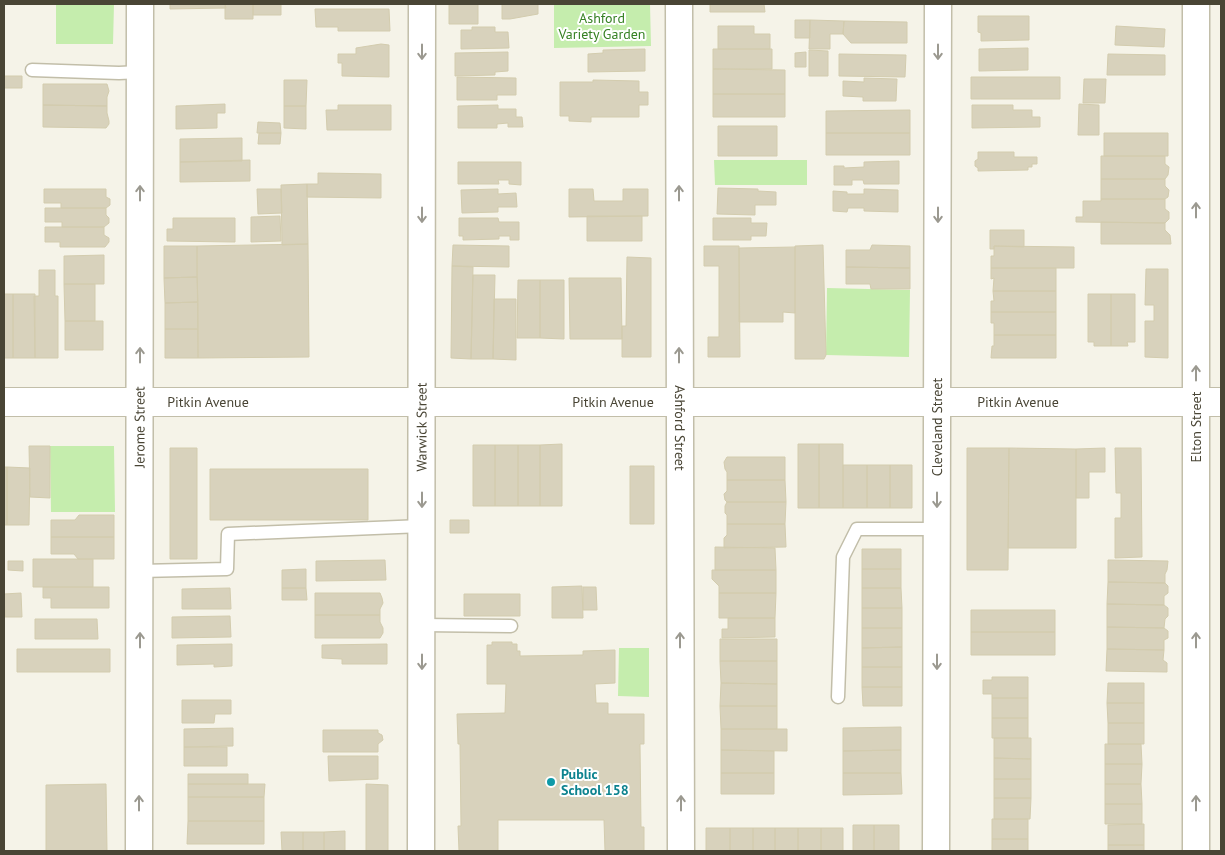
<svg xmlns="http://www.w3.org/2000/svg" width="1225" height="855" viewBox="0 0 1225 855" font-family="'PT Sans',sans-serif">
<rect width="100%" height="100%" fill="#f5f3e8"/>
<path fill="#c5edad" d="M56 4H114L113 44H56Z
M554 4H650L651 46 554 48Z
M714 160H807V185H715Z
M827 288 910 290 909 357 826 355Z
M50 446H114L115 512H51Z
M619 648H649V697L618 696Z"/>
<path fill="#d8d2bc" stroke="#d3ccae" d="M170 4H225L226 8 170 9Z
M225 4H253V19H225Z
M253 4H281V15H253Z
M449 4H478V24H449Z
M502 4H538V14L510 19H502Z
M710 4H764L765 12H710Z
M315 9H389L390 31H338V27H316Z
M978 16H1029V40L981 41V33L978 32Z
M795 20H810V38H795Z
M810 20 844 21 843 34H830V49H809Z
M844 21 907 22V43H851L843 34Z
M718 26H754V34H770V49H718Z
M1116 26 1165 29 1164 47 1115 45Z
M472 27H495V32H508L509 48 461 49V30H472Z
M381 44 389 45V77L342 76V63H338V54H356V48Z
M1028 48V70L979 71V49Z
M645 49V71L588 72V54L603 53V50Z
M713 49H772V69H713Z
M809 50 828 51V76H809Z
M508 52V71L495 72V75L455 76V53Z
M806 52V67H795V53Z
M839 54 906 55 905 77 839 76Z
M1108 54 1165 55V75H1107Z
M713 69 785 70V94H713Z
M4 76H22V88H4Z
M457 77 516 78V95H497V100H457Z
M971 77H1060V99H971Z
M864 78 897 79 896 101H863V97L843 96V81L864 82Z
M1084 79H1106L1105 103H1083Z
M284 80H307L306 106H284Z
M593 80 639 81V92H648V105H639V117H591V122L569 121V116H560V82H593Z
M43 84H107L109 91 107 97V106L43 105Z
M713 94H785V117H713Z
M225 104V113H217V128L176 129V106Z
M1079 104 1099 105V135H1078Z
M43 105 107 106V113L109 121V124L106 128 43 127Z
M338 105H391V130H327L326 110H338Z
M498 105V109H516V117H522L523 127H508V123L497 124V128H458V106Z
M972 105H1013V110H1032V117H1040V127L972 128Z
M284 106H306V129L284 128Z
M910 110V133H826V111Z
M258 122 280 123 281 133H257Z
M718 126H777V156H718Z
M259 133H281L280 144H258Z
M826 133H910V155H826Z
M1104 133H1168V156H1104Z
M242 138V161L180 162V139Z
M978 152H1014V157H1037V164H1032V167H1028V170L978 171V168L975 166V161L978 159Z
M1101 156H1165V164L1169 167 1168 175 1165 179H1101Z
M250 160V181L180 182V162Z
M899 161V184H864L863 180H852V185H834V166H844V168L864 167V162Z
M458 162H521V185L509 184V180H498L499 184H458Z
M318 173 381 174V198L307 197V184H318Z
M1101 179H1165V186L1169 190 1168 197 1165 199H1101Z
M307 184 308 244 282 245 281 185Z
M718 188 758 189V191L776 192V205H755V215L717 214Z
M44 189H106V197L110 199V205L106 208H61V203H44Z
M257 189H281L282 213 258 214Z
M498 189V194L516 193 517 207H498V212L462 213 461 190Z
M569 189H593L594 201H623V189H648V216L569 217Z
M864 189 898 190V212L864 211V208H848L847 212 833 211V191L847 192V194H864Z
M1101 199H1165V209L1169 212V219L1165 223 1076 222V217H1083V201H1101Z
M45 208H106V215L109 218V223L104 227H62V222H45Z
M280 216 281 241 251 242V217Z
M587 216H642V241H587Z
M173 218H235V242L167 241V229H173Z
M459 218H498L499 222H519V240H510V236H499V239L463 240V236H459Z
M713 218H751V223H767L766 236H751V240H713Z
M1101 222 1165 223V230L1170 235 1171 244H1101Z
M45 227H104V235L109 238V242L105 247H60V242H45Z
M990 230H1024V247L994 246V249H990Z
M308 244 309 357 198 358 197 246Z
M453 245 509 246V267L452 266Z
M823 245 826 355 824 359H795V246Z
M872 245 910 246V268L846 267V250H870Z
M164 246H197V277L164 278Z
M704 246H739L740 357H708V337H719V266H704Z
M994 246 1074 247V268H991V256H994Z
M795 247V313L783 312V322H739V248Z
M104 255V284H64V256Z
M627 257 651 258V357H622V326H626Z
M452 266 473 267 471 359 451 358Z
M846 267 910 268V289H871L870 284H846Z
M991 268H1056V291H993L994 278 991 279Z
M1146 269H1168V358L1145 357V321H1154V305H1145Z
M39 270H55V296H58V358H35L34 296H39Z
M473 275H495L493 359H471Z
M197 277 198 302 165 303 164 278Z
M569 278H621L622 339H570Z
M518 280H540V338H517Z
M540 280H564V339L540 338Z
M64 284H95V321H65Z
M993 291H1056V312H991V301H994Z
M4 294H13V358H4Z
M13 294H35V358H13Z
M1088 294H1111V346H1094V342H1088Z
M1111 294H1135V342H1127L1128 346H1111Z
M494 299H516V360L493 359Z
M198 302V329H165V303Z
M991 312H1056V335H994V323H991Z
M65 321H103V350H65Z
M165 329H198V358H165Z
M994 335H1056V358H991L992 346H994Z
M562 444V506H540V445Z
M798 444H819V508H798Z
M819 444H843V508H819Z
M473 445H495V506H473Z
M495 445H518V506H495Z
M518 445H540V506H518Z
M29 446H50V498L30 497Z
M170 448H197V559H170Z
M967 448H1009L1008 570H967Z
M1009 448 1076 449V548H1008Z
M1105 448V472H1089V498H1076V449Z
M1115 448H1141L1142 557 1115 558V518H1121V493H1116Z
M727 457H785V480H727V472L725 469 724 462Z
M843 465H867V508H843Z
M867 465H890V508H867Z
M890 465H912V508H890Z
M630 466H654V524H630Z
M4 467H7V525H4Z
M7 467 30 468 29 525H7Z
M210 469H368V520H210Z
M727 480H785L786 502H727L725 500 724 494 727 491Z
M727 502H786L785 524H727V515L725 513V506Z
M79 515H114V537H51V520H75Z
M450 520H469V533H450Z
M727 524H785L786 547 724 548V538L727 535Z
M51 537H114V559H78L74 554H51Z
M715 547 775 548 776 570H715Z
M862 549H901V569H862Z
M33 559H93V587H33Z
M385 560 386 580 316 581V561Z
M1108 560 1168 561 1167 570 1165 574V583L1108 582Z
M8 561H23V571L8 570Z
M306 569V588H282V570Z
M862 569H901V588H862Z
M712 570H776V593H719V586L712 579Z
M1108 582 1165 583 1168 586V593L1164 596V605L1107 604Z
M582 586 583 618H552V587Z
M43 587H109V608H51V598H43Z
M583 587H596L597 610H583Z
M230 588 231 609H182V589Z
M282 588H306L307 600H282Z
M862 588H901L902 608H862Z
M21 593 22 617H5L4 594Z
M315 593H380L382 598 383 603 380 609V615H315Z
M719 593H776L775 618H719Z
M464 594H520V616H464Z
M1107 604 1164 605 1168 608V616L1165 619 1164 628 1107 627Z
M862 608H902V628H862Z
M971 610H1055V632H971Z
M315 615H380V622L383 628V633L380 638H315Z
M230 616 231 637 172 638V617Z
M728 618H775V637L722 638V629H728Z
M35 619H97L98 639H35Z
M1107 627 1164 628 1168 631V638L1164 640V650L1107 649Z
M862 628H902V647L862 648Z
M971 632H1055V655H971Z
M720 639H777V661H720Z
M492 642H512V644H517V651H520V656L583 655V651L615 650V683L595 684 596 703H608V714H644V744H640L641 827H644V851H605L604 820H498V851H459L458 826H461L460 744H458L457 714 505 713 506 684H487V645H492Z
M232 644V666L214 667V664L177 665V645Z
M387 644V664H342V659L322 658V645Z
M902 647V667H862V648Z
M17 649H110V672H17Z
M1107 649 1164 650 1163 660 1167 663V672L1106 671Z
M720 661H777V684L721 683Z
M862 667H902V687H862Z
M992 677H1028V698H992V694H983V680H992Z
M721 683 777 684V706H720Z
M1108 683H1144V703H1107Z
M862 687H902V706H863Z
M992 698H1028V718H992Z
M182 700H231V714H215L214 723H182Z
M1107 703H1144V723H1108Z
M720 706H777V729H721Z
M992 718H1028V738H992Z
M1108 723H1144V744H1108Z
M901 727V750L843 751V728Z
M233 728V746L184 747V729Z
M721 729H787V751L721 750Z
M323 730H378V733L382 735 383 740 378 744V752H323Z
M994 738H1031V759L994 758Z
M1105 744H1141L1142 764H1105Z
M184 747H227V766H184Z
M721 750 774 751V773H721Z
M901 750V773H843V751Z
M328 756H378V779L329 781Z
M994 758 1031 759V779H994Z
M1105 764H1142L1141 784H1105Z
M721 773H774V794H721Z
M843 773H901L902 794 843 795Z
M188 774H248V784H188Z
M994 779H1031V798H994Z
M106 784 107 851H46V785Z
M188 784H265L264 797H188Z
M366 784 388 785V851H366Z
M1105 784H1141L1142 804H1105Z
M188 797H264V821H188Z
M994 798H1031L1030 819H994Z
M1105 804H1142V824H1105Z
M992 819H1028V839H992Z
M188 821H264V844H187Z
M1144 824V845H1108V825Z
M853 825H874V851H853Z
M874 825H899V851H874Z
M706 828H730V851H706Z
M730 828H753V851H730Z
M753 828H775V851H753Z
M775 828H798V851H775Z
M798 828H821V851H798Z
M821 828H843V851H821Z
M345 831V851H324V832Z
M281 832H303V851H282Z
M303 832H324V851H303Z
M992 839H1028V851H992Z
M1108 845H1144V851H1108Z"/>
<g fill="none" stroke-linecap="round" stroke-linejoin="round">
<defs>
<path id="service" d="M32 70 119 73 140 72
M140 571 227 569 228 534 422 526
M422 625 511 626
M838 697 843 557 857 529H937"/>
<g id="minor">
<path id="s1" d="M679 4 681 851"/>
<path id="s2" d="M139 851 140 4"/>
<path id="s3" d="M421 851 422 4"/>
<path id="s4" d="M936 851 938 4"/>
<path d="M1196 851V4"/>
</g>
<g id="tertiary">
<path id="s5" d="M4 402H1221"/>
</g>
</defs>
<use href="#service" stroke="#c2bea9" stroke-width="15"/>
<use href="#minor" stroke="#c2bea9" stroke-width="29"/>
<use href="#tertiary" stroke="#c2bea9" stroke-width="30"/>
<use href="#service" stroke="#fff" stroke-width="12"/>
<use href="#minor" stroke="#fff" stroke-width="26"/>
<use href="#tertiary" stroke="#fff" stroke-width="28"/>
</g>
<defs><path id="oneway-shaft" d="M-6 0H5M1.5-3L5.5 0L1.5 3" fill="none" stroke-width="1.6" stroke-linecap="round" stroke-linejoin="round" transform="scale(1.25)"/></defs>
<g stroke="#9b9990">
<use href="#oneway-shaft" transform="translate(422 52) rotate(90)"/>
<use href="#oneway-shaft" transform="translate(938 52) rotate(90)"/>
<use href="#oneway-shaft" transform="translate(140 193) rotate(-90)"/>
<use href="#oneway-shaft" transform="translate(679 193) rotate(-90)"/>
<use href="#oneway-shaft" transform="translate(1196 210) rotate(-90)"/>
<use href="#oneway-shaft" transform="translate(422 215) rotate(90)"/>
<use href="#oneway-shaft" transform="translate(938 215) rotate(90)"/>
<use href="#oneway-shaft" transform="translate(140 355) rotate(-90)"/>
<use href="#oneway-shaft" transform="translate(679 355) rotate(-90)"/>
<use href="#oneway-shaft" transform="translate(1196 373) rotate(-90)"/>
<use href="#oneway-shaft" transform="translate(422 500) rotate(90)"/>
<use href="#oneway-shaft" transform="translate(937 500) rotate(90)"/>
<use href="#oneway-shaft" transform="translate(140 640) rotate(-90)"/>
<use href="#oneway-shaft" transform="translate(680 640) rotate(-90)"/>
<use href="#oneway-shaft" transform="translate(1196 640) rotate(-90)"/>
<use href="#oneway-shaft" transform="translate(422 662) rotate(90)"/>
<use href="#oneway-shaft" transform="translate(937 662) rotate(90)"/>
<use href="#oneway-shaft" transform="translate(139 803) rotate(-90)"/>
<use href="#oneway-shaft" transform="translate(681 803) rotate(-90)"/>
<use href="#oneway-shaft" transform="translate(1196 803) rotate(-90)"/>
</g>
<circle fill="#0f9aa8" stroke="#fff" stroke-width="2" cx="551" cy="782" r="5"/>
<g text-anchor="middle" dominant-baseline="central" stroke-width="4" stroke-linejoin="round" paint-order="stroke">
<g font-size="14" fill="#368123" stroke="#fff">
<text x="602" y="18">Ashford<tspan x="602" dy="16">Variety Garden</tspan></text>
</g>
<g font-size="14" fill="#494535" stroke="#fff">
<text stroke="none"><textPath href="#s5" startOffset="204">Pitkin Avenue</textPath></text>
<text stroke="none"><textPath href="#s5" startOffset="609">Pitkin Avenue</textPath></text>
<text stroke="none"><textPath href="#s5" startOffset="1014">Pitkin Avenue</textPath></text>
<text transform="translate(1196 427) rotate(-90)">Elton Street</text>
<text stroke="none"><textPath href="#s2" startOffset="424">Jerome Street</textPath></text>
<text stroke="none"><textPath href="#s3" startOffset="424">Warwick Street</textPath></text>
<text stroke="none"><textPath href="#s1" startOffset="424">Ashford Street</textPath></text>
<text stroke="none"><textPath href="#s4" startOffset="424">Cleveland Street</textPath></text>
</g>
<g font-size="14" font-weight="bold" fill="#0d838f" stroke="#fff" text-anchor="start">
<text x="561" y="774">Public<tspan x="561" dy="16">School 158</tspan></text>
</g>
</g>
<rect width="1225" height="855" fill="none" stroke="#494535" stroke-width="10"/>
</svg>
